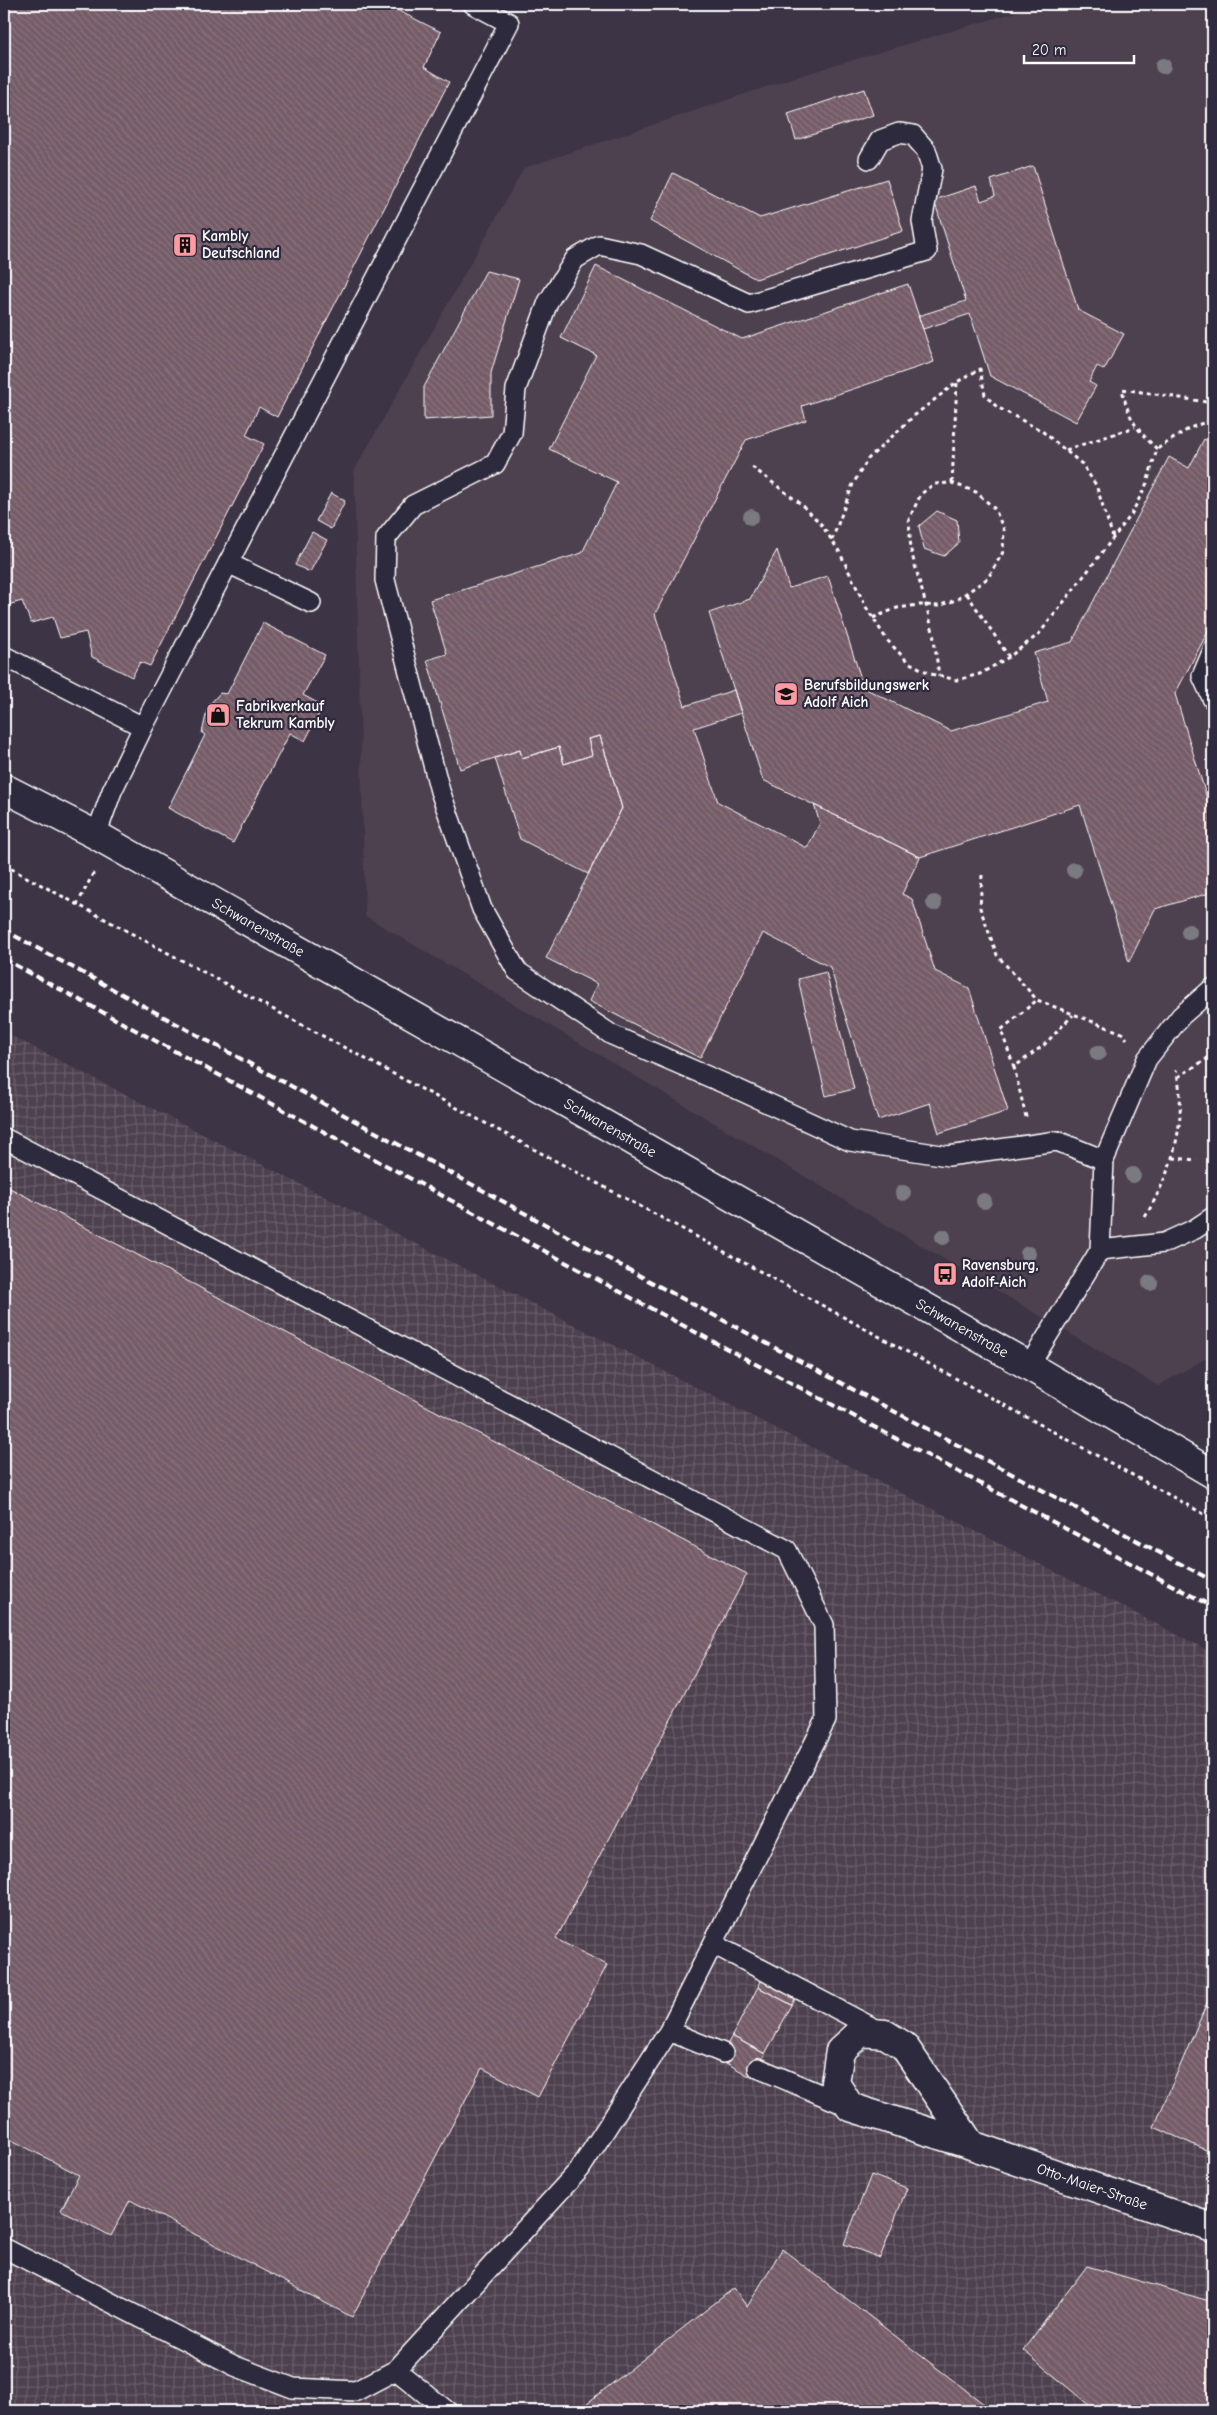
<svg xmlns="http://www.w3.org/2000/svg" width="1217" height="2415" viewBox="0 0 1217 2415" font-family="'Comic Neue',sans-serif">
<defs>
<pattern id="industrial-grid" width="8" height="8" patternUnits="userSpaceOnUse" patternTransform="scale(1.25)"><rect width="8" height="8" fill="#4e404f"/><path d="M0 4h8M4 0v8" fill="none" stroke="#695d69"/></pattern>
<pattern id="building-back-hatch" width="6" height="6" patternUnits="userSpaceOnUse" patternTransform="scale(1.25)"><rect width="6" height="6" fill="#755c67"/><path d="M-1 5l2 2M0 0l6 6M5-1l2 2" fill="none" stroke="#8a747e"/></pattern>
</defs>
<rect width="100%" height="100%" fill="#3d3445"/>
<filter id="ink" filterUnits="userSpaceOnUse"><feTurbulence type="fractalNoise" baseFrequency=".02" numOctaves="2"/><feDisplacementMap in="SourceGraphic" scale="10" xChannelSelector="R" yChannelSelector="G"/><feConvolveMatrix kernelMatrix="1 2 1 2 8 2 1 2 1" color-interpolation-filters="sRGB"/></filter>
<g filter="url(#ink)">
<path fill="#4e404f" d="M1043 4H1213V1354L1158 1386 365 916 354 471 524 168 792 78Z"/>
<path fill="url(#industrial-grid)" d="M4 1032 1213 1653V2411H4Z"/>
<path fill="url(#building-back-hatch)" stroke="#fff" d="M4 4H385L441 32 424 67 449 82 277 417 259 407 246 435 264 444 150 666 140 662 132 677 92 657 86 632 60 638 53 617 31 623 22 601 4 606Z
M864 89 873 115 796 140 788 114Z
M1033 166 1078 310 1124 334 1104 370 1097 366 1089 382 1096 386 1076 422 990 376 970 314 923 329 918 316 966 301 934 200 976 186 981 201 995 196 991 180Z
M673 173 760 218 887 179 903 231 756 279 650 221Z
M596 266 742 339 908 284 934 362 802 406 806 420 746 440 655 614 685 706 734 690 741 713 694 728 718 802 807 848 820 823 814 805 920 857 902 894 912 899 935 971 969 988 1008 1111 939 1133 930 1103 878 1120 830 967 763 933 700 1058 589 1001 597 984 546 958 622 808 600 736 588 739 592 755 564 764 559 747 522 758 520 750 460 769 427 660 447 654 430 600 582 553 617 482 549 449 596 355 561 338Z
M486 271 519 279 491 373V415L424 420V387Z
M1204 439 1213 444V622L1175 694 1213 818V892L1155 909 1129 962 1080 805 920 857 763 780 709 613 750 599 777 550 789 588 828 576 864 688 951 731 1048 702 1034 653 1072 642 1169 457 1189 468Z
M331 493 345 501 331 529 316 521Z
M937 511 957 520 959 543 944 556 924 549 919 526Z
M312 532 327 540 310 572 295 565Z
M263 623 325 655 303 695 323 706 305 741 290 733 233 843 168 808 205 735 202 733 208 706 220 693 227 694Z
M600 736 622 808 588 874 520 839 495 758 520 750 522 758 559 747 564 764 592 755 588 739Z
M826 972 854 1089 826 1096 798 979Z
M4 1185 747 1574 556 1939 607 1965 538 2097 482 2068 352 2317 130 2200 111 2236 61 2210 79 2175 4 2136Z
M763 1977 797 1995 792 2005 758 1987Z
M758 1987 792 2005 765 2054 732 2036Z
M1213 1989V2153L1154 2127Z
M732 2036 765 2054 753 2078 719 2059Z
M871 2175 907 2188 880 2258 844 2244Z
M782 2249 993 2411H577L734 2288 747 2307Z
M1087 2266 1213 2302V2411H1096L1023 2350Z"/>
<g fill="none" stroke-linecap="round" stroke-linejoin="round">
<defs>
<path id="lane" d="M869 159 880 140 899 133 913 135 926 150 932 169 922 221 927 251 749 304 641 254 599 245 575 259 548 302 516 389 512 433 495 464 413 505 386 538 385 580 440 791 482 909 517 971 612 1035 737 1089 850 1141 948 1156 1057 1141 1104 1160
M228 563 311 603
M1213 650 1202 676 1213 700
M4 656 143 727
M96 835 112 791 143 727 509 23 473 4
M4 1138 787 1550 824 1625 826 1720 669 2031 580 2169 396 2370 356 2391 293 2388 235 2366 4 2248
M1100 1250 1104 1160 1147 1059 1181 1016 1213 988
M1029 1366 1100 1250 1164 1243 1195 1229 1213 1217
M713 1944 879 2031
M669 2031 723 2053
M758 2068 850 2107
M396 2370 447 2411"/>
<g id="street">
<path id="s1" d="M4 788 96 835 1029 1366 1213 1474"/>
<path id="s2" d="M971 2145 904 2046 885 2034 861 2032 840 2051 835 2083 850 2107 971 2145 1213 2228"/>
</g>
</defs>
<use href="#lane" stroke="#fff" stroke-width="22"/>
<use href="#street" stroke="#fff" stroke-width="31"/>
<path stroke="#fff" stroke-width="3" stroke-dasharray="4 4" stroke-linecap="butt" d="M1157 449C1135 428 1129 419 1122 389L1213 403
M1066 450 1135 427
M752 467 801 504 821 524 839 551 866 607 887 640 908 662 931 674 957 680 980 674 1009 657 1039 634 1131 515 1147 483 1157 449 1190 428 1213 419
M952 483 957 382
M832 540 853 484 868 459 915 415 957 382 980 369 985 395 997 407 1042 431 1082 464 1096 485 1113 537
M967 594 1009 657
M873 618 897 608 919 605H926L938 606 956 600 988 578 1003 552 1004 530 995 509 976 492 952 483 934 484 921 494 909 519 911 551 926 605 933 632 939 676
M4 865 677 1226 1213 1519
M982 875 980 908 997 955 1037 1000 1122 1033 1127 1039
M77 905 94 872
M1014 1067 1001 1030 1037 1000
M1178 1077 1213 1055
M1026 1117 1014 1067 1044 1045 1073 1015
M1173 1158 1197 1160
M1145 1217C1171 1174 1189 1120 1176 1070"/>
<use href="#lane" stroke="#2f2a3d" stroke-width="19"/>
<use href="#street" stroke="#2f2a3d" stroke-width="28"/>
<path stroke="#fff" stroke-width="4" stroke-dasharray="8 4" stroke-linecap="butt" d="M4 930 655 1284 1213 1581
M4 959 652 1309 1213 1607"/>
</g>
<g fill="#7a7a80">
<circle cx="1163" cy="66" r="8"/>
<circle cx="751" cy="517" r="8"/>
<circle cx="1074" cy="870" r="8"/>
<circle cx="934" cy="903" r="8"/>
<circle cx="1189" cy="932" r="8"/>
<circle cx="1098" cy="1053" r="8"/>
<circle cx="1133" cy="1175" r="8"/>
<circle cx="903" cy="1193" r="8"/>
<circle cx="984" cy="1201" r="8"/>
<circle cx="943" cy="1237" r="8"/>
<circle cx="1028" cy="1254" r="8"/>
<circle cx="1150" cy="1283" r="8"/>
</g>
</g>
<defs>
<symbol id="building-square" viewBox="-11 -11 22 22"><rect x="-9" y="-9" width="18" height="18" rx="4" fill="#ff9aa2" stroke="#2f2a3d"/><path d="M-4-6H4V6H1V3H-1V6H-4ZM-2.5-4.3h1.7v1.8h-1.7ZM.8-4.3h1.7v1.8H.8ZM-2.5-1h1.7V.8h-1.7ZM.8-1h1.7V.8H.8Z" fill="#111"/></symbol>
<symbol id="school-square" viewBox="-11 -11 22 22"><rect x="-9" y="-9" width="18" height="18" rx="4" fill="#ff9aa2" stroke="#2f2a3d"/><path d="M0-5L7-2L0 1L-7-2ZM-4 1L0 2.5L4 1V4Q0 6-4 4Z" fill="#111"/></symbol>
<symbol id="shop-square" viewBox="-11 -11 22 22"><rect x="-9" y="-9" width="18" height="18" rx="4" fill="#ff9aa2" stroke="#2f2a3d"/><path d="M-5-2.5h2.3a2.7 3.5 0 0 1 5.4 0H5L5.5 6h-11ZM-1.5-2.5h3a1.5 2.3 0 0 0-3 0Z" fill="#111"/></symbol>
<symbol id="bus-square" viewBox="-11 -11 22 22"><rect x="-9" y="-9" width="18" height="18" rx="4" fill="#ff9aa2" stroke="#2f2a3d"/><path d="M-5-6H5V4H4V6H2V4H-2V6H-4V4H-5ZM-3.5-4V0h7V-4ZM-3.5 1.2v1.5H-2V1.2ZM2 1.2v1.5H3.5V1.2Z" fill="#111"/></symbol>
</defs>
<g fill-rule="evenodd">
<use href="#building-square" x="171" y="231" width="28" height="28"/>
<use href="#school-square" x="772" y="680" width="28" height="28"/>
<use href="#shop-square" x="204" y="701" width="28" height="28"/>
<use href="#bus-square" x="931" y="1260" width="28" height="28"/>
</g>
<g text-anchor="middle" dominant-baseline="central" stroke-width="4.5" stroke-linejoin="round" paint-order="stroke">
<g font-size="15" font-weight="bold" fill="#fff" stroke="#2f2a3d" text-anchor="start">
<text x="202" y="236">Kambly<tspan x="202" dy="17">Deutschland</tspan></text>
<text x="804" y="685">Berufsbildungswerk<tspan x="804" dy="17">Adolf Aich</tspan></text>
<text x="236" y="706">Fabrikverkauf<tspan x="236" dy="17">Tekrum Kambly</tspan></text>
<text x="962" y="1265">Ravensburg,<tspan x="962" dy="17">Adolf-Aich</tspan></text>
</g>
<g font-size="15" fill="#fff" stroke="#2f2a3d">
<text stroke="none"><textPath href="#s1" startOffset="290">Schwanenstraße</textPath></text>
<text stroke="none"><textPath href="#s1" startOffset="695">Schwanenstraße</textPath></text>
<text stroke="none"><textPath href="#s1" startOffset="1100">Schwanenstraße</textPath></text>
<text stroke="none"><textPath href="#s2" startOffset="510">Otto-Maier-Straße</textPath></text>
</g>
</g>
<rect width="1217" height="2415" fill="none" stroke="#2f2a3d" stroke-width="20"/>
<rect x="10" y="10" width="1197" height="2395" fill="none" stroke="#fff" stroke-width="2" filter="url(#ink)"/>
<path d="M1024 55v8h110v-8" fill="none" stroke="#ffffff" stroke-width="2.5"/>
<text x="1032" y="55" font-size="15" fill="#ffffff" stroke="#2f2a3d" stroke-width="4" paint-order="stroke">20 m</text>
</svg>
